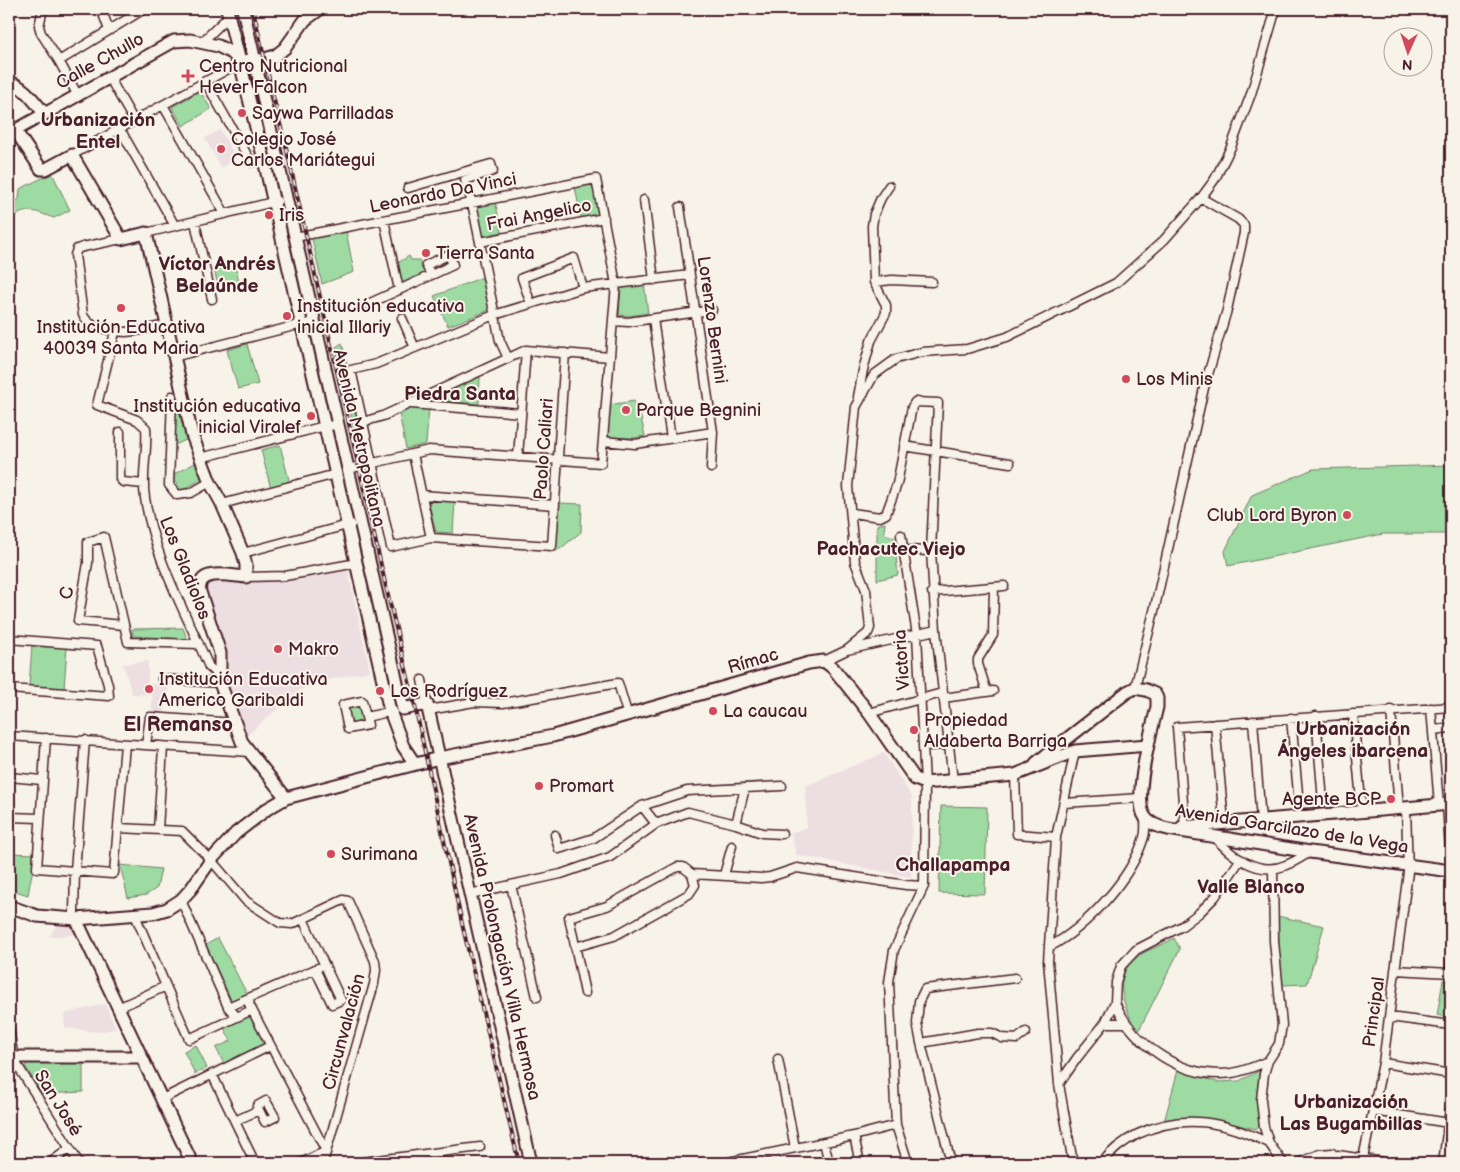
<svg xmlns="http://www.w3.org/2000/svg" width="1460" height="1172" viewBox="0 0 1460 1172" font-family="'Balsamiq Sans',sans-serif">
<rect width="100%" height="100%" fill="#f7f3e8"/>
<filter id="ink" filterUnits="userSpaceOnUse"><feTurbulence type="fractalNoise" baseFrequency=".02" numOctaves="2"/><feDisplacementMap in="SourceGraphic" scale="10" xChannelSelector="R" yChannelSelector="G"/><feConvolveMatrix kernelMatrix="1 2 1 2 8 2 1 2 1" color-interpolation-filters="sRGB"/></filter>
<g filter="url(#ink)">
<path fill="#eddee2" d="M220 130 237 159 221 168 205 138Z
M348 571 370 671 319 682 298 691 244 738 228 695 224 675V656L205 587 207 584 230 581H279Z
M148 661V684L169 685 164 714 152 713V695L132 694 123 664Z
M884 753 912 797 911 877 796 855 791 833 807 827 805 786Z
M57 924 73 925 78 934 49 937Z
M105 1004 116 1029 97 1032 65 1028 64 1014Z"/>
<path fill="#9ddba3" stroke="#747d67" d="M200 91 211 109 183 126 172 107Z
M52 173 70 210 54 218C33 211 29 206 9 220V207L19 199 20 189Z
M594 183 600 214 581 218 575 187Z
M495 201 502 232 482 237 476 205Z
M285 208 308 318H304L279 209Z
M346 231 354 272 322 284 312 238Z
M409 256 411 260H419L426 273 401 284 396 264Z
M234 263 240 285 219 290 214 269Z
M483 277 490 310 448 326 434 296Z
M644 283 648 313 630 316 619 315 621 286Z
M311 329 333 419H329L307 330Z
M342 343 369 459 361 461 336 347Z
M247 344 258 384 238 389 227 350Z
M480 376 479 404 430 400Z
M180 396 190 438 173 446 172 398Z
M634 401 635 404H638L645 436 634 438 608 437 609 405Z
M414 407 429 408 426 444 406 449 399 413Z
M335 431 354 517 350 519 331 432Z
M280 445 290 484 271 489 261 450Z
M195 463 204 478 181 491 172 475Z
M1451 465V534H1383L1228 566 1225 551 1252 495 1313 469Z
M428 499 455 501 453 533 436 532Z
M559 503 582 504 581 532 560 549 554 552Z
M885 523 884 534 894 537 898 575 877 580V525Z
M357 531 397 702 394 703 354 532Z
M183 628 187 639 133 636 132 629Z
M32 645 67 647 64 689 29 686Z
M359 704 363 721 349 724 346 707Z
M941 806 987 807 985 894 939 893Z
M9 853 34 854C34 869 30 881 28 895L9 889Z
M120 865 161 869 157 888 146 895 128 898Z
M1277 916 1324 926 1307 984 1282 985Z
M218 938 247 994 232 1002 206 945Z
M1174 938 1180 949 1138 1032C1125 1010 1110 978 1136 958 1147 949 1162 946 1174 938Z
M1443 980H1451V1018L1437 1015Z
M250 1014 267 1044 224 1064 216 1048 231 1041 223 1026Z
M196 1045 207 1068 195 1074 184 1051Z
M31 1059 83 1060V1092L42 1094 25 1066Z
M1178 1070 1217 1082 1239 1081 1261 1070 1264 1072 1259 1101 1260 1123 1257 1129 1203 1118 1164 1122Z"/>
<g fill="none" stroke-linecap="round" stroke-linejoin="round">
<defs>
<path id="street" d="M43 9 39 26 41 33 59 61 77 94
M102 9V11L109 30
M202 42 229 16
M59 61 144 9
M109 77 134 121
M205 81 251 162 264 160
M163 105 225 214
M120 129 175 226
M72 155 230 68 239 60
M408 188 491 164 493 171 465 180 472 203 500 341 508 358
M644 200 654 280
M680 207 713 432 711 468
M384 220 399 290
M195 222 212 299
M146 233 277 201
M295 237 596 179 616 284 601 463 429 450 348 469
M121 239 83 247 77 249 75 255 83 315C87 323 92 325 101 328 128 336 140 330 167 325
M480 242 604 218
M874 282 892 280 932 282
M368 304C397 291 425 278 453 265L450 257 446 256 426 265 431 275
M531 304 522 278 574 258 583 288
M402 318 415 348
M653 319 671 438
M613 321 628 322 712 310
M115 332 97 405 137 420 146 428C148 451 141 474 145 498 154 558 185 611 209 667L219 676
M565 353 552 546 431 538 391 547 351 370 376 364 494 315 583 288 690 275
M173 357 302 324 315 323
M172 396 169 485 177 495 191 493 210 482
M858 397 863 370 871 341 886 313V305L874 282 872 226 874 214 881 198 889 186
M411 404 521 413
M363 422 383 416 526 350 610 357
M120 432V479L123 482 144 484
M603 441 635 444 713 432
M904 446 1010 463
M413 454 431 538
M518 457 526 350
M200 458 325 426 338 425
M422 495 555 505
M222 504 336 474
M852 513 880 517 886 514 897 484 912 407 915 402 938 403 931 551 936 630 953 781
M901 535 917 635 925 783 924 886 894 950 889 982 896 1125 908 1163
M904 550 931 551
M243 553 351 524
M246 577 285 576 357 563
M932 592 1004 586
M124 625 78 621 88 563V542L104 537 128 642 199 644
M9 639 97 646 108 685 109 696 9 689
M847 650 868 633 870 628 866 590 855 562 848 486 856 407 874 375 896 359 922 352 967 349 1007 337 1116 283 1164 240 1201 198 1215 179 1231 147 1251 94 1276 9
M824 661 847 650 936 630
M162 679 220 683
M422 680 427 704
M1135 688 1155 607 1204 388 1227 310 1244 233V225L1238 219 1201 198
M987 692 978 664V659L993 635 994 587
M943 698 993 691
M1431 708 1439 805
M429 710 474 702 503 703 618 683 628 716
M1391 710 1399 808
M869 713 942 693
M1353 714 1362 812
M366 717 368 725 348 729 343 705 362 701 366 717 393 711
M1291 718 1299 804 1323 802 1316 716
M1253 721 1261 820
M1215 724 1224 822
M1433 730 1451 728
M9 736 250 752
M46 738 37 868 112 874 114 873 125 744
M146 745 150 717 235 723
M923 746 950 745
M1015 775 1017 834 1056 837
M9 777 42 780
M1064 803 1140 798
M1447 805 1451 865
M642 806 656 824
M9 817 39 818
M736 824 745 788
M1185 827 1177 727 1451 707
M118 828 182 831 211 860 246 901 280 923 292 924 343 900 348 901 375 961 376 970 374 984 323 1163
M158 830 163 747
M555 835 559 849 594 838 642 806 687 791 782 786
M1213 835C1230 856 1259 877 1286 865 1295 862 1302 857 1310 852
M1273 869 1274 941 1282 1025 1279 1044 1268 1061 1264 1074 1261 1100 1264 1127 1269 1143 1283 1163
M692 874 761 878 770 877 797 868 906 885 924 886
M724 875 732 846
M511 885 537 997
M470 894 561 874 610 857 656 824 688 812 736 824 762 833 782 834
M181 900 228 1007 237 1017
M135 915 189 1039 252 1010
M76 919 74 913 75 871 85 740
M303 919 341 1000 332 1004 315 969
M575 947 614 936 689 894 695 885 692 874 683 867H677L607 906 569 917 585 993
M1049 947C1086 928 1132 878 1144 837 1146 831 1145 824 1145 817
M1395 970 1450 973 1451 960
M250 999 249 1004 252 1010 326 1151
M1115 1002C1132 1045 1184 1080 1232 1073 1245 1071 1256 1066 1268 1061
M228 1007 318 968
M118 1008 166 986
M1389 1017 1451 1025
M1105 1023H1126
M9 1028 14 1060 79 1163
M921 1043 978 1033H992L1002 1038 1017 1039 1026 1032
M778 1059 795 1148
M1383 1063 1451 1074
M212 1074 255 1163
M1059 1084 1077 1058 1105 1023 1115 1002 1116 982 1121 966 1136 950 1182 926 1199 913 1215 897 1240 860
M162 1099 270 1046
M266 1101 275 1117 265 1122 257 1106Z
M1373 1111 1449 1123
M235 1121 259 1110
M854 1136 860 1163
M824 1142 829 1163
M774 1153 776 1163
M1338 1155 1390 1163
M50 1163 69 1149
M301 1163 326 1151
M354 1163 480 1147
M723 1163 854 1136 896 1125
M951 1163 921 1043 917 1023 919 1001 925 989 1015 978
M1073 1163 1059 1084 1048 961 1056 837 1075 751
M1102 1163C1111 1151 1124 1141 1138 1134 1184 1112 1225 1122 1269 1143
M1298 1163 1320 1154 1332 1153
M1362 1163 1383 1063 1408 872 1406 808
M1443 1163 1451 1102"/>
<path id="secondary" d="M227 9 264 160 390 711 403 746 415 764
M243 9 403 709 427 704 531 1163
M9 82C24 86 34 101 44 113
M15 130 41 169H46L72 155 121 239 146 233 192 435 210 482 222 504 243 553 246 565V577C231 576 196 567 200 592L220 653V683L242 742 286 798
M9 134 174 41 190 40 218 46 232 53 239 60 255 61 265 59 275 56 285 48 305 20 320 9
M1036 763 1127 692 1135 688 1146 690 1155 694 1157 698V707C1152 729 1132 799 1145 817 1149 824 1160 827 1168 829L1310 852 1451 871
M1182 827 1451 804
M9 906 37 916 76 919 153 913 167 909 181 900 191 889 211 860 236 833 267 809 286 798 439 758 553 736 809 663 824 661 833 668 869 713 915 779 925 783 1015 775 1075 751 1148 745
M76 919 192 1163
M9 1060H14L21 1057H141"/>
</defs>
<use href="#street" stroke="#4a1f2b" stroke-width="11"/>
<use href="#secondary" stroke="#4a1f2b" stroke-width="15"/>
<use href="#street" stroke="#f7f3e8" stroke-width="8"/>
<use href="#secondary" stroke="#f7f3e8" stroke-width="11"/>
<defs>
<path id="rail" d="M253 9 274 100 286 147 386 587 415 706 463 928 519 1163"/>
</defs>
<use href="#rail" stroke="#4a1f2b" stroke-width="4"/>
<use href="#rail" stroke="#f7f3e8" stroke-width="2" stroke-dasharray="5.5" stroke-linecap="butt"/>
</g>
</g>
<g fill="#d1495b" stroke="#f7f3e8" stroke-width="2">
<path d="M185.5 68.5h5v5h5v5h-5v5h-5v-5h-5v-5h5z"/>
<circle cx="242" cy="113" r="5"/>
<circle cx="221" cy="149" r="5"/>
<circle cx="269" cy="215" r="5"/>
<circle cx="426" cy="253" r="5"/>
<circle cx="121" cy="308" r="5"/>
<circle cx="287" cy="316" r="5"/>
<circle cx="1126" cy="379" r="5"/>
<circle cx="626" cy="410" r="5"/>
<circle cx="311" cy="416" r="5"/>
<circle cx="1347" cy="515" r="5"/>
<circle cx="278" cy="649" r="5"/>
<circle cx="149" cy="689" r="5"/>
<circle cx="380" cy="691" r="5"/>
<circle cx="713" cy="711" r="5"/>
<circle cx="914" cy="730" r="5"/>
<circle cx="539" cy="786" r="5"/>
<circle cx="1391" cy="799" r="5"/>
<circle cx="331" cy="854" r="5"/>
</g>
<g text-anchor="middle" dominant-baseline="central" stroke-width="4" stroke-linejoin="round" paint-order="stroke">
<g font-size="18" fill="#4a1f2b" stroke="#f7f3e8">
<text transform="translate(100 61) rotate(-29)">Calle Chullo</text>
<text transform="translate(443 193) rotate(-11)">Leonardo Da Vinci</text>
<text transform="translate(539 215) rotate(-11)">Frai Angelico</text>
<text transform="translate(712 320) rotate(82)">Lorenzo Bernini</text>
<text transform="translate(359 438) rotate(77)">Avenida Metropolitana</text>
<text transform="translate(544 449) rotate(-86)">Paolo Caliari</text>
<text transform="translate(185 568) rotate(68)">Los Gladiolos</text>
<text transform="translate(67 593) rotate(-80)">C</text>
<text transform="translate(902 660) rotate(-94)">Victoria</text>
<text transform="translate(753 661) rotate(-16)">Rímac</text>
<text transform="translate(1292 829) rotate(9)">Avenida Garcilazo de la Vega</text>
<text transform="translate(502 957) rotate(77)">Avenida Prolongación Villa Hermosa</text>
<text transform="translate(1374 1012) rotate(-82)">Principal</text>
<text transform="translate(344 1032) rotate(-75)">Circunvalación</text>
<text transform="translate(58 1103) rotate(58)">San José</text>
</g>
<g font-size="18" fill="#4a1f2b" stroke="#f7f3e8" text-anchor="start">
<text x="199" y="66">Centro Nutricional<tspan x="199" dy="21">Hever Falcon</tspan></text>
<text x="252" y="113">Saywa Parrilladas</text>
<text x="231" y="139">Colegio José<tspan x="231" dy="21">Carlos Mariátegui</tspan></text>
<text x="279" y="215">Iris</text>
<text x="436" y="253">Tierra Santa</text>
<text x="297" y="306">Institución educativa<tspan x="297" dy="21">inicial Illariy</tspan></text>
<text x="121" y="327" text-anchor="middle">Institución Educativa<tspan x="121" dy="21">40039 Santa Maria</tspan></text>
<text x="1136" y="379">Los Minis</text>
<text x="301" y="406" text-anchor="end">Institución educativa<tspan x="301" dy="21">inicial Viralef</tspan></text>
<text x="636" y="410">Parque Begnini</text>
<text x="1337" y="515" text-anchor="end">Club Lord Byron</text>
<text x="288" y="649">Makro</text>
<text x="159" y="679">Institución Educativa<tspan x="159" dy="21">Americo Garibaldi</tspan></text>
<text x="390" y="691">Los Rodríguez</text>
<text x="723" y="711">La caucau</text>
<text x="924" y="720">Propiedad<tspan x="924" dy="21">Aldaberta Barriga</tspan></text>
<text x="549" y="786">Promart</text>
<text x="1381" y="799" text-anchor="end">Agente BCP</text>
<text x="341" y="854">Surimana</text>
</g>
<g font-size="19" font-weight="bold" fill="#4a1f2b" stroke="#f7f3e8">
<text x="98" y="120">Urbanización<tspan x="98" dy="22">Entel</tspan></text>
<text x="217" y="264">Víctor Andrés<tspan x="217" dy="22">Belaúnde</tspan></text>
<text x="460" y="394">Piedra Santa</text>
<text x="891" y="549">Pachacutec Viejo</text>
<text x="1353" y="729">Urbanización<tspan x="1353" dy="22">Ángeles ibarcena</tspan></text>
<text x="953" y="865">Challapampa</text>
<text x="1251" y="887">Valle Blanco</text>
<text x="1351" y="1102">Urbanización<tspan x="1351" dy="22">Las Bugambillas</tspan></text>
</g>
<g font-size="20" font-weight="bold" fill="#4a1f2b" stroke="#f7f3e8">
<text x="178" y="725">El Remanso</text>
</g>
</g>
<rect width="1460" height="1172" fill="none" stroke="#f7f3e8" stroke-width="30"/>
<rect x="15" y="15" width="1430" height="1142" fill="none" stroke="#4a1f2b" stroke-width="2" filter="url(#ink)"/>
<g transform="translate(1408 52) rotate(183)"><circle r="24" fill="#f7f3e8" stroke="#b29e9c"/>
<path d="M0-4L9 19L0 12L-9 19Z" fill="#d1495b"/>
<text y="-8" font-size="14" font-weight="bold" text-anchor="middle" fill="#4a1f2b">N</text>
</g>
</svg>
